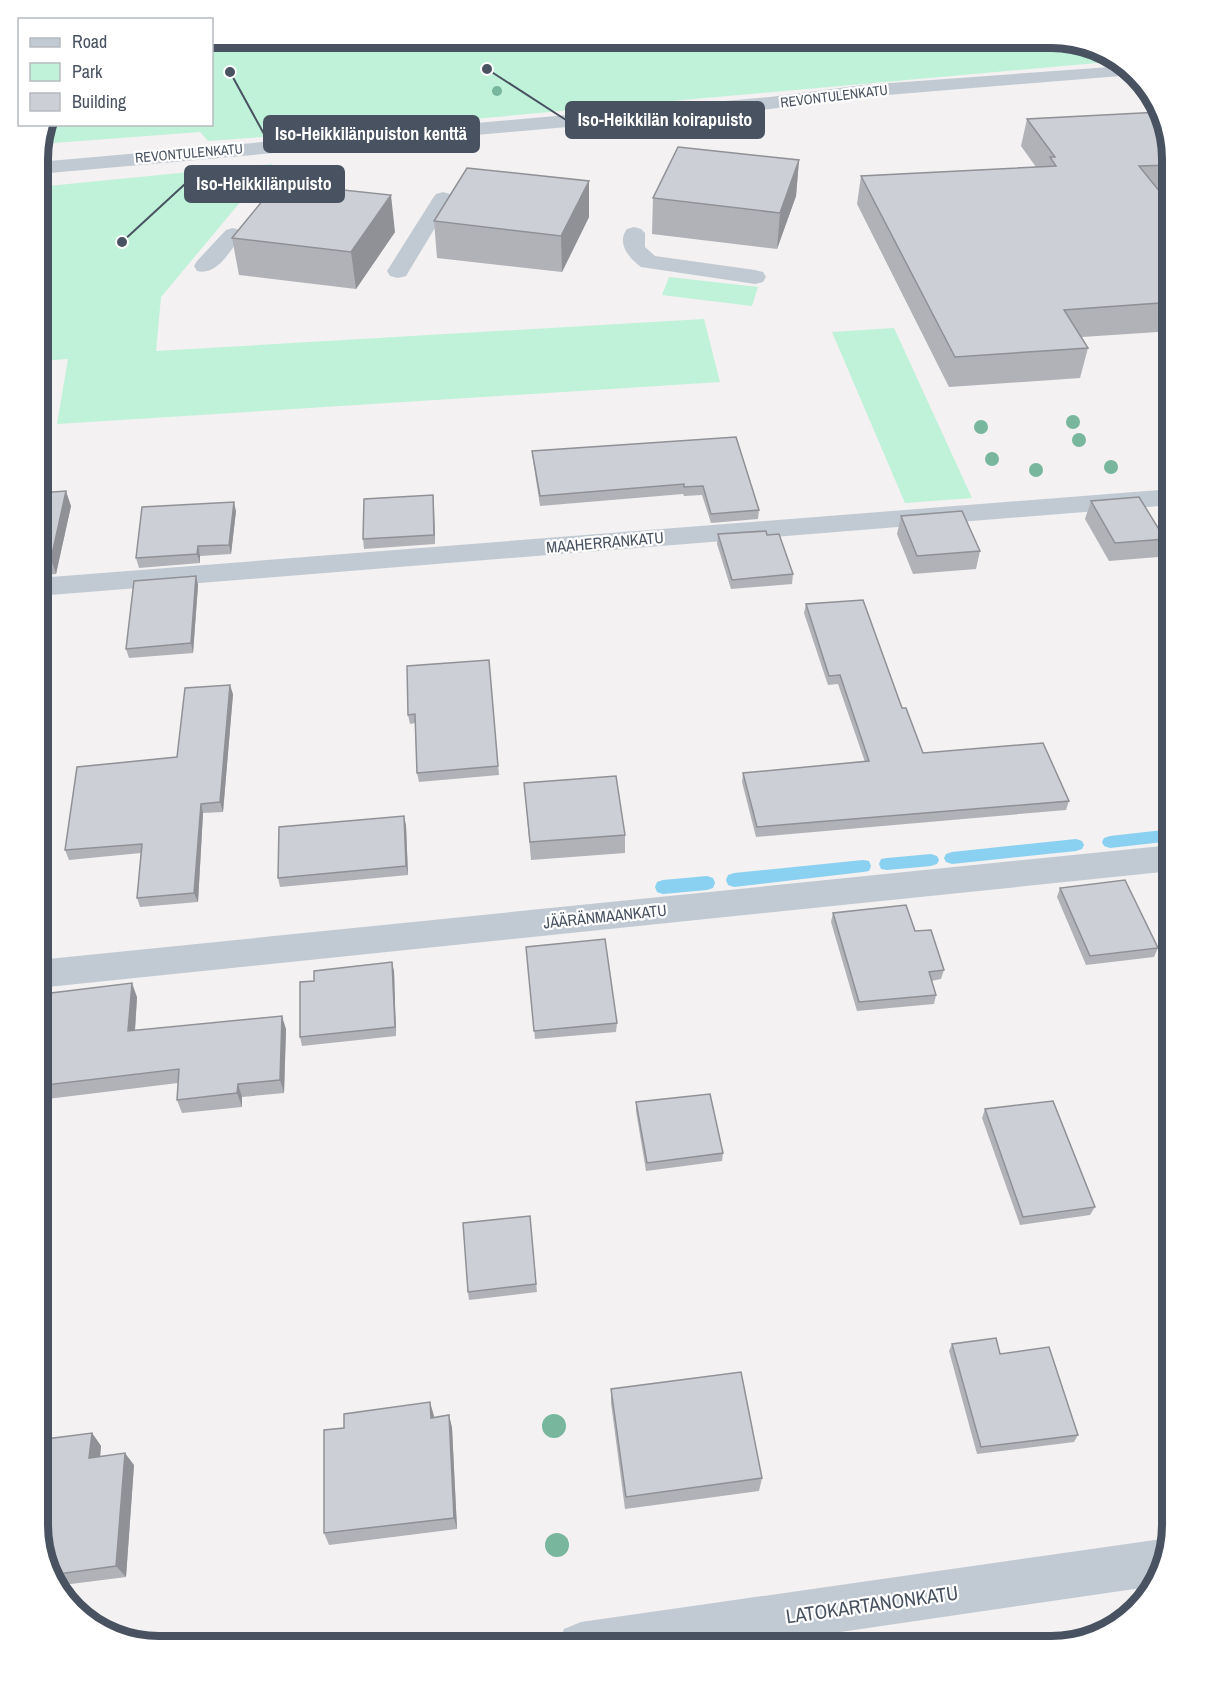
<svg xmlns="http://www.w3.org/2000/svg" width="1210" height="1684" viewBox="0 0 1210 1684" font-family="'Archivo Narrow',sans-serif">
<rect width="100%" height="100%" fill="#f3f1f1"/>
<path fill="#bff2d8" d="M212 38H289L344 52 369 38H1058L1112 54 1119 61 328 132 208 141 200 132 40 144 45 125 212 124Z
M272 164 161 297 156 351 704 319 720 382 57 424 68 359 38 361V187Z
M669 277 758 287 752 306 662 295Z
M894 328 972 498 905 503 832 332Z"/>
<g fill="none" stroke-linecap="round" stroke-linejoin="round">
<path fill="#8ad0f0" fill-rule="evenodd" d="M1172 829V841L1110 848 1104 846 1102 842 1104 838 1110 836Z
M1076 839 1082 841 1084 845 1082 849 1076 851 952 864 946 862 944 858 946 854 952 852Z
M931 854 937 856 939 860 937 864 931 866 887 870 881 869 879 864 881 859 887 858Z
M863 860 869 861 871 866 869 871 863 872 734 887 728 885 726 880 728 875 734 873Z
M707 876 713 878 715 883 713 888 707 890 663 894 657 892 655 887 657 882 663 880Z"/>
<path fill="#c1cad3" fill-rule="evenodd" d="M332 38H357L354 42H335Z
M1124 66 1133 75 863 97 770 109 38 174V162L770 97 863 85Z
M443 192 450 194 453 198 409 271 406 276 398 278 390 276 387 271 433 198 436 194Z
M634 227 641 229 645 233V247L655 256 755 270 763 272 766 277 763 282 755 284 641 267C629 258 616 243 627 229Z
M233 228 240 230 244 234 240 238C229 252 217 276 197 271L194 266 197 261 226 230Z
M1172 489V505L38 596V578Z
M1172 845V871L38 988V960Z
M1162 1539 1168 1541 1155 1586 745 1646H557L564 1629 581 1622Z"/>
</g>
<g fill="#78b69d">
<circle cx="497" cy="91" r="5"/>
<circle cx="1073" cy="422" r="7"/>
<circle cx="981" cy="427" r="7"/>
<circle cx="1079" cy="440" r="7"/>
<circle cx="992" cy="459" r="7"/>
<circle cx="1111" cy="467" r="7"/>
<circle cx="1036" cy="470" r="7"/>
<circle cx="554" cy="1426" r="12"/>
<circle cx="557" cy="1545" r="12"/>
</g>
<path fill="#b0b2b8" d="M1027 119 1173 159V192L1160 193 1173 208V331L1082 337 1088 348 1080 378 949 387 857 204 861 176 1036 167 1021 146Z
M799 160 796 196 777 249 652 234 653 198Z
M589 181V217L562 272 437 258 434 221Z
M395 232 356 289 239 275 232 238Z
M736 437 759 510 758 519 711 523 702 495 684 496 683 494 540 506 533 460 532 451Z
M38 493 71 506 56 574 38 576Z
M433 495 435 544 364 549 363 539Z
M1091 501 1165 539 1158 557 1109 561 1085 519Z
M236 511 231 554 200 556V563L139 568 136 558Z
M901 516 980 551 976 569 913 574 897 534Z
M718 534 767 535 793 574 792 584 731 589 717 544Z
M196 576 198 585 193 653 129 658 126 649Z
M806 604 902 708 923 753 1069 801 1066 810 756 837 742 782 743 773 865 762 838 684 828 685 804 613Z
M489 660 499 775 419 782 417 773 415 723 410 724 408 715Z
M233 694 223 812 203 813 198 902 140 907 137 898 141 853 69 860 65 850 177 757Z
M524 783 625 835V853L531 860Z
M406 825 408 875 280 887 278 878Z
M1060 888 1158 948 1154 957 1086 965 1057 897Z
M833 913 915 931 944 970 941 979 931 981 936 995 934 1004 857 1011 831 922Z
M526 947 617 1023 616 1032 535 1039Z
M394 971 396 1036 302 1046 300 1037Z
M137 997 135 1030 286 1029 284 1093 242 1097V1107L182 1113 177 1100 178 1083 39 1100 38 1098V1039Z
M636 1102 723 1153 722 1161 646 1171 636 1111Z
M985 1109 1095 1207 1090 1215 1020 1225 982 1118Z
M530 1216 537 1292 469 1300 468 1292Z
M952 1344 1000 1354 1078 1435 1074 1442 977 1454 949 1351Z
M611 1389 762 1478 759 1491 625 1509 611 1403Z
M449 1415 452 1428 457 1529 329 1545 324 1533 344 1428 434 1416V1418Z
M92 1433 101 1446 100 1456 134 1465 126 1577 55 1586 38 1525Z"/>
<path fill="#909196" d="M799 160 796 196 777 249 780 213Z
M589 181V217L562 272 561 236Z
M391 195 395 232 356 289 351 252Z
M41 420 46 435 38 477V437Z
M66 491 71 506 56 574 51 559Z
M433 495 434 504 435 544 434 535Z
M234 502 236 511 231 554 229 545Z
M198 546 200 556V563L197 554Z
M196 576 198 585 193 653 191 643Z
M42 582 47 598 38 641V599Z
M230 685 233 694 223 812 220 802Z
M201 804 203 813 198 902 194 893Z
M404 816 406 825 408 875 406 866Z
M392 962 394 971 396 1036 395 1027Z
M132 983 137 997 134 1045 128 1031Z
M282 1016 286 1029 284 1093 280 1080Z
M238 1084 242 1097V1107L237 1093Z
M430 1402 434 1416V1431L431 1418Z
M449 1415 452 1428 457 1529 454 1518Z
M92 1433 101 1446 99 1470 89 1458Z
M125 1453 134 1465 126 1577 116 1566Z"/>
<path fill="#cdcfd6" stroke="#909196" stroke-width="1.5" d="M1160 112 1173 159V165L1139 166 1173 208V302L1064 310 1088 348 955 357 861 176 1056 166 1050 157H1055L1027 119Z
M678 147 799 160 780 213 653 198Z
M467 168 589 181 561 236 434 221Z
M277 183 391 195 351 252 232 238Z
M41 420 38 437V421Z
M736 437 759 510 711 514 703 486 684 487V484L540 496 532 451Z
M66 491 51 559 38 560V493Z
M433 495 434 535 363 539 364 499Z
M1139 497 1165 539 1115 543 1091 501Z
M234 502 229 545 198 546 197 554 136 558 142 507Z
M962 511 980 551 917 556 901 516Z
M766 531 767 535 779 534 793 574 732 580 718 534Z
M196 576 191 643 126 649 134 581Z
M38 582H42L38 599Z
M863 600 902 708H906L923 753 1043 743 1069 801 757 827 743 773 869 761 840 675 829 676 806 604Z
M489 660 498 766 417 773 415 714 408 715 407 666Z
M230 685 220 802 201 804 194 893 137 898 142 844 65 850 77 767 177 757 185 688Z
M616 776 625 835 530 842 524 783Z
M404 816 406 866 278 878 279 827Z
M1125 880 1158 948 1090 956 1060 888Z
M906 905 915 931 931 930 944 970 929 972 936 995 859 1002 833 913Z
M605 939 617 1023 534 1031 526 947Z
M392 962 395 1027 300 1037V982L314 981V971Z
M132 983 128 1031 282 1016 280 1080 238 1084 237 1093 177 1100 179 1069 38 1086V1039L43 994Z
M710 1094 723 1153 647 1163 636 1102Z
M1053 1101 1095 1207 1023 1217 985 1109Z
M530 1216 536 1284 468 1292 463 1223Z
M996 1338 1000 1354 1049 1347 1078 1435 981 1447 952 1344Z
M741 1372 762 1478 626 1497 611 1389Z
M430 1402 431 1418 449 1415 454 1518 324 1533V1430L344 1428V1414Z
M92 1433 89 1458 125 1453 116 1566 51 1575 38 1525V1440Z"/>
<g text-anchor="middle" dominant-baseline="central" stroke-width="4.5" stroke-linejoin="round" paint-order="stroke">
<g font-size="14" fill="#485260" stroke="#fff">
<text transform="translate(834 96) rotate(-7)">REVONTULENKATU</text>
<text transform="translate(189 153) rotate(-5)">REVONTULENKATU</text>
</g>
<g font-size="16" fill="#485260" stroke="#fff">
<text transform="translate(605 542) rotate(-5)">MAAHERRANKATU</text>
<text transform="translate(605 916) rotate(-6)">JÄÄRÄNMAANKATU</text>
</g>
<g font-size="20" fill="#485260" stroke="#fff">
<text transform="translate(872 1604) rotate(-8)">LATOKARTANONKATU</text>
</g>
</g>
<path d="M0 0H1210V1684H0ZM159 48H1051A111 111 0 0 1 1162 159V1525A111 111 0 0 1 1051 1636H159A111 111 0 0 1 48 1525V159A111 111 0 0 1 159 48Z" fill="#fff" fill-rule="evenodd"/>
<path fill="none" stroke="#485260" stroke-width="8" d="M159 48H1051A111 111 0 0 1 1162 159V1525A111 111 0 0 1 1051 1636H159A111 111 0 0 1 48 1525V159A111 111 0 0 1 159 48Z"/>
<path fill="none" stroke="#485260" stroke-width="2" d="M487 69L566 120M230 72L264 134M122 242L185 184"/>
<g fill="#485260" stroke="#fff" stroke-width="2">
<circle cx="487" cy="69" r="6"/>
<circle cx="230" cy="72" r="6"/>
<circle cx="122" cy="242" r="6"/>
</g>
<g fill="#485260" stroke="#485260" stroke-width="2">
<rect x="566" y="102" width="198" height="36" rx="6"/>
<rect x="264" y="116" width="215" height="36" rx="6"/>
<rect x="185" y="166" width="159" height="36" rx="6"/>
</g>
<g font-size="18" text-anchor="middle" font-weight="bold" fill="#fff">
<text x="665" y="126">Iso-Heikkilän koirapuisto</text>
<text x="371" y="140">Iso-Heikkilänpuiston kenttä</text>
<text x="264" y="190">Iso-Heikkilänpuisto</text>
</g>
<rect x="18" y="18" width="195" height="108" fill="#ffffff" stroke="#b6babf" stroke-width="1.5"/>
<rect x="30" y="38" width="30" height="9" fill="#c1cad3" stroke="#b6babf" stroke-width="1.5"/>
<text x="72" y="48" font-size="18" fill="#485260">Road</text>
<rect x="30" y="63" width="30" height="18" fill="#bff2d8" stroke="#b6babf" stroke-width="1.5"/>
<text x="72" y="78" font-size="18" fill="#485260">Park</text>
<rect x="30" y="93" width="30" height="18" fill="#cdcfd6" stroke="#b6babf" stroke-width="1.5"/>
<text x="72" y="108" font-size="18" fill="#485260">Building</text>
</svg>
